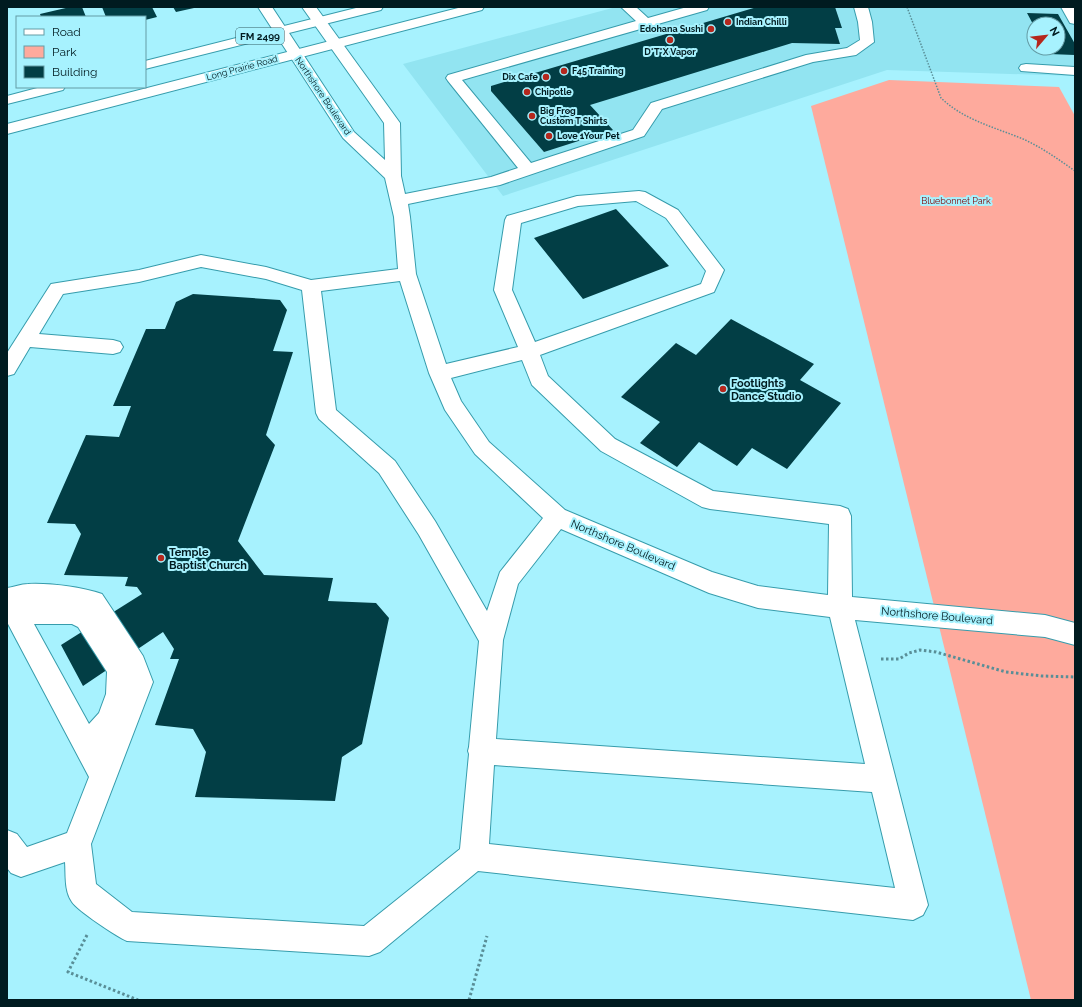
<svg xmlns="http://www.w3.org/2000/svg" width="1082" height="1007" viewBox="0 0 1082 1007" font-family="Raleway,sans-serif">
<rect width="100%" height="100%" fill="#a7f2fe"/>
<path fill="#92e4f1" fill-rule="evenodd" d="M616 7H1075V76L887 70 503 196 403 64ZM1034 24H1058V48H1034Z"/>
<path fill="#feaa9d" d="M889 80 1059 87 1075 116V1000H1031L811 106Z"/>
<path fill="#023e45" d="M70 7H82L86 17H41L40 14Z
M102 7H152L157 17 145 20V17H106Z
M173 7H194V8L176 12Z
M757 7H835L842 28H835L840 44 792 43 590 105 613 130 544 152 491 91V86Z
M1027 13 1058 14 1075 44V55L1049 54 1045 48H1058V24H1034V26Z
M616 209 669 266 583 299 534 238Z
M193 294 280 300 287 310 273 351 293 352 266 435 275 445 238 541 264 575 333 578 328 601 376 603 389 618 362 744 342 757 335 801 195 797 206 752 193 729 155 725 179 659H170L174 649 163 632 83 686 61 645 142 594 137 587 125 586 128 577 64 575 81 534 75 524 47 523 86 435 119 437 131 406H113L146 329H165L176 302Z
M731 319 814 364 800 380 841 403 787 469 752 448 737 466 699 442 677 467 640 443 660 422 621 397 676 343 696 355Z"/>
<g fill="none" stroke-linecap="round" stroke-linejoin="round">
<defs>
<path id="minor" d="M258 7H272L354 132 385 160 384 123 302 7H316L400 123 401 176 405 194 491 177 518 168 448 81 446 78 448 75 636 21 621 7H636L648 18 687 7H709L707 10 462 80 531 163 633 130 651 103 806 55 847 48 860 40 858 22 854 7H868L872 22 874 42 856 55 813 62 662 109 644 136 500 185 408 204 410 217 416 274 446 364 518 347 494 290 505 220 507 216 577 196 639 191 645 192 678 210 724 270 714 292 540 355 548 376 615 439 713 491 840 506 848 509 851 516 852 597 1045 615 1075 623V645L1045 637 855 620 928 905 923 915 913 920 478 871 380 952 369 956 127 941C117 937 77 910 72 902 64 891 66 874 65 862L21 877 11 873 7 868V830L17 834 27 847 67 833 89 777 7 622V588C14 587 21 584 28 584 50 583 82 587 102 594L143 656 153 682 91 844 96 884 132 912 364 926 460 849 469 754 468 751 469 747 479 641 419 535 379 473 319 419 316 413 302 290 266 279 201 267 139 282 63 294 39 334 113 340 120 342 123 347 120 352 113 354 30 347 14 374 7 376V353L51 284 57 283 139 270 201 255 266 267 311 280 398 269 394 217 385 178 343 138ZM636 201 666 218 706 271 701 284 535 342 512 290 521 223 578 206ZM400 281 429 373 445 410 475 454 543 518 500 572 487 611 435 521 395 461 336 410 321 291ZM522 360 532 385 601 451 702 507 710 509 829 524 828 595 758 586 712 572 565 510 489 442 461 401 451 378ZM561 529 709 593 758 608 830 617 865 764 496 739 503 640 518 584ZM34 624H72L78 627 107 672 106 694 99 713 89 724ZM494 765 872 792 895 888 489 844Z
M1061 7H1075V24L1070 23Z
M1026 64 1075 67V75L1021 71 1019 68 1021 65Z"/>
<path id="major" d="M360 7H383L381 10 145 69V61Z
M462 7H484L482 10 7 134V124Z
M41 87H65L63 90 7 104V96Z"/>
</defs>
<use href="#minor" stroke="#369cac" stroke-width="2"/>
<use href="#major" stroke="#369cac" stroke-width="2"/>
<path stroke="#598e97" stroke-width="1.5" stroke-dasharray="1.5 1.5" stroke-linecap="butt" d="M907 7 941 98C964 120 994 127 1023 139 1041 147 1058 159 1075 171"/>
<path stroke="#598e97" stroke-width="3" stroke-dasharray="2.5 2.5" stroke-linecap="butt" d="M881 659H899L909 653 920 650 936 652 1006 672 1042 676 1075 677
M87 935 68 972 138 1000
M469 1000 487 936"/>
<use href="#minor" fill="#fff" fill-rule="evenodd"/>
<use href="#major" fill="#fff" fill-rule="evenodd"/>
</g>
<g fill="#b5271d" stroke="#a7f2fe" stroke-width="1.5">
<circle cx="728" cy="22" r="4"/>
<circle cx="711" cy="29" r="4"/>
<circle cx="670" cy="40" r="4"/>
<circle cx="564" cy="71" r="4"/>
<circle cx="546" cy="77" r="4"/>
<circle cx="527" cy="92" r="4"/>
<circle cx="532" cy="116" r="4"/>
<circle cx="549" cy="136" r="4"/>
<circle cx="723" cy="389" r="4"/>
<circle cx="161" cy="558" r="4"/>
</g>
<g text-anchor="middle" dominant-baseline="central" stroke-width="4" stroke-linejoin="round" paint-order="stroke">
<g font-size="9" font-weight="bold" fill="#001b20" stroke="#a7f2fe" text-anchor="start">
<text x="736" y="22">Indian Chilli</text>
<text x="703" y="29" text-anchor="end">Edohana Sushi</text>
<text x="670" y="52" text-anchor="middle">D*T*X Vapor</text>
<text x="572" y="71">F45 Training</text>
<text x="538" y="77" text-anchor="end">Dix Cafe</text>
<text x="535" y="92">Chipotle</text>
<text x="540" y="111">Big Frog<tspan x="540" dy="10">Custom T Shirts</tspan></text>
<text x="557" y="136">Love 1Your Pet</text>
</g>
<g font-size="9" fill="#001b20" stroke="#a7f2fe">
<text transform="translate(242 68) rotate(-15)">Long Prairie Road</text>
<text transform="translate(323 96) rotate(56)">Northshore Boulevard</text>
</g>
<g font-size="9" fill="#7d0000" stroke="#a7f2fe">
<text x="956" y="201">Bluebonnet Park</text>
</g>
<rect fill="#a7f2fe" stroke="#325c63" stroke-width="1" x="236" y="28" width="48" height="16" rx="3"/>
<g font-size="10" font-weight="bold" fill="#001b20">
<text x="260" y="36">FM 2499</text>
</g>
<g font-size="11" font-weight="bold" fill="#001b20" stroke="#a7f2fe" text-anchor="start">
<text x="731" y="383">Footlights<tspan x="731" dy="13">Dance Studio</tspan></text>
<text x="169" y="552">Temple<tspan x="169" dy="13">Baptist Church</tspan></text>
</g>
<g font-size="11" fill="#001b20" stroke="#a7f2fe">
<text transform="translate(623 545) rotate(23)">Northshore Boulevard</text>
<text transform="translate(937 616) rotate(5)">Northshore Boulevard</text>
</g>
</g>
<rect width="1082" height="1007" fill="none" stroke="#001b20" stroke-width="16"/>
<rect x="16" y="16" width="130" height="72" fill="#a7f2fe" stroke="#649ca5"/>
<rect x="24" y="29" width="20" height="6" fill="#ffffff" stroke="#649ca5"/>
<text x="52" y="36" font-size="12" fill="#001b20">Road</text>
<rect x="24" y="46" width="20" height="12" fill="#feaa9d" stroke="#649ca5"/>
<text x="52" y="56" font-size="12" fill="#001b20">Park</text>
<rect x="24" y="66" width="20" height="12" fill="#023e45" stroke="#649ca5"/>
<text x="52" y="76" font-size="12" fill="#001b20">Building</text>
<g transform="translate(1046 36) rotate(62)"><circle r="19" fill="#a7f2fe" stroke="#649ca5"/>
<path d="M0-3L7 15L0 10L-7 15Z" fill="#b5271d"/>
<text y="-6" font-size="11" font-weight="bold" text-anchor="middle" fill="#001b20">N</text>
</g>
</svg>
